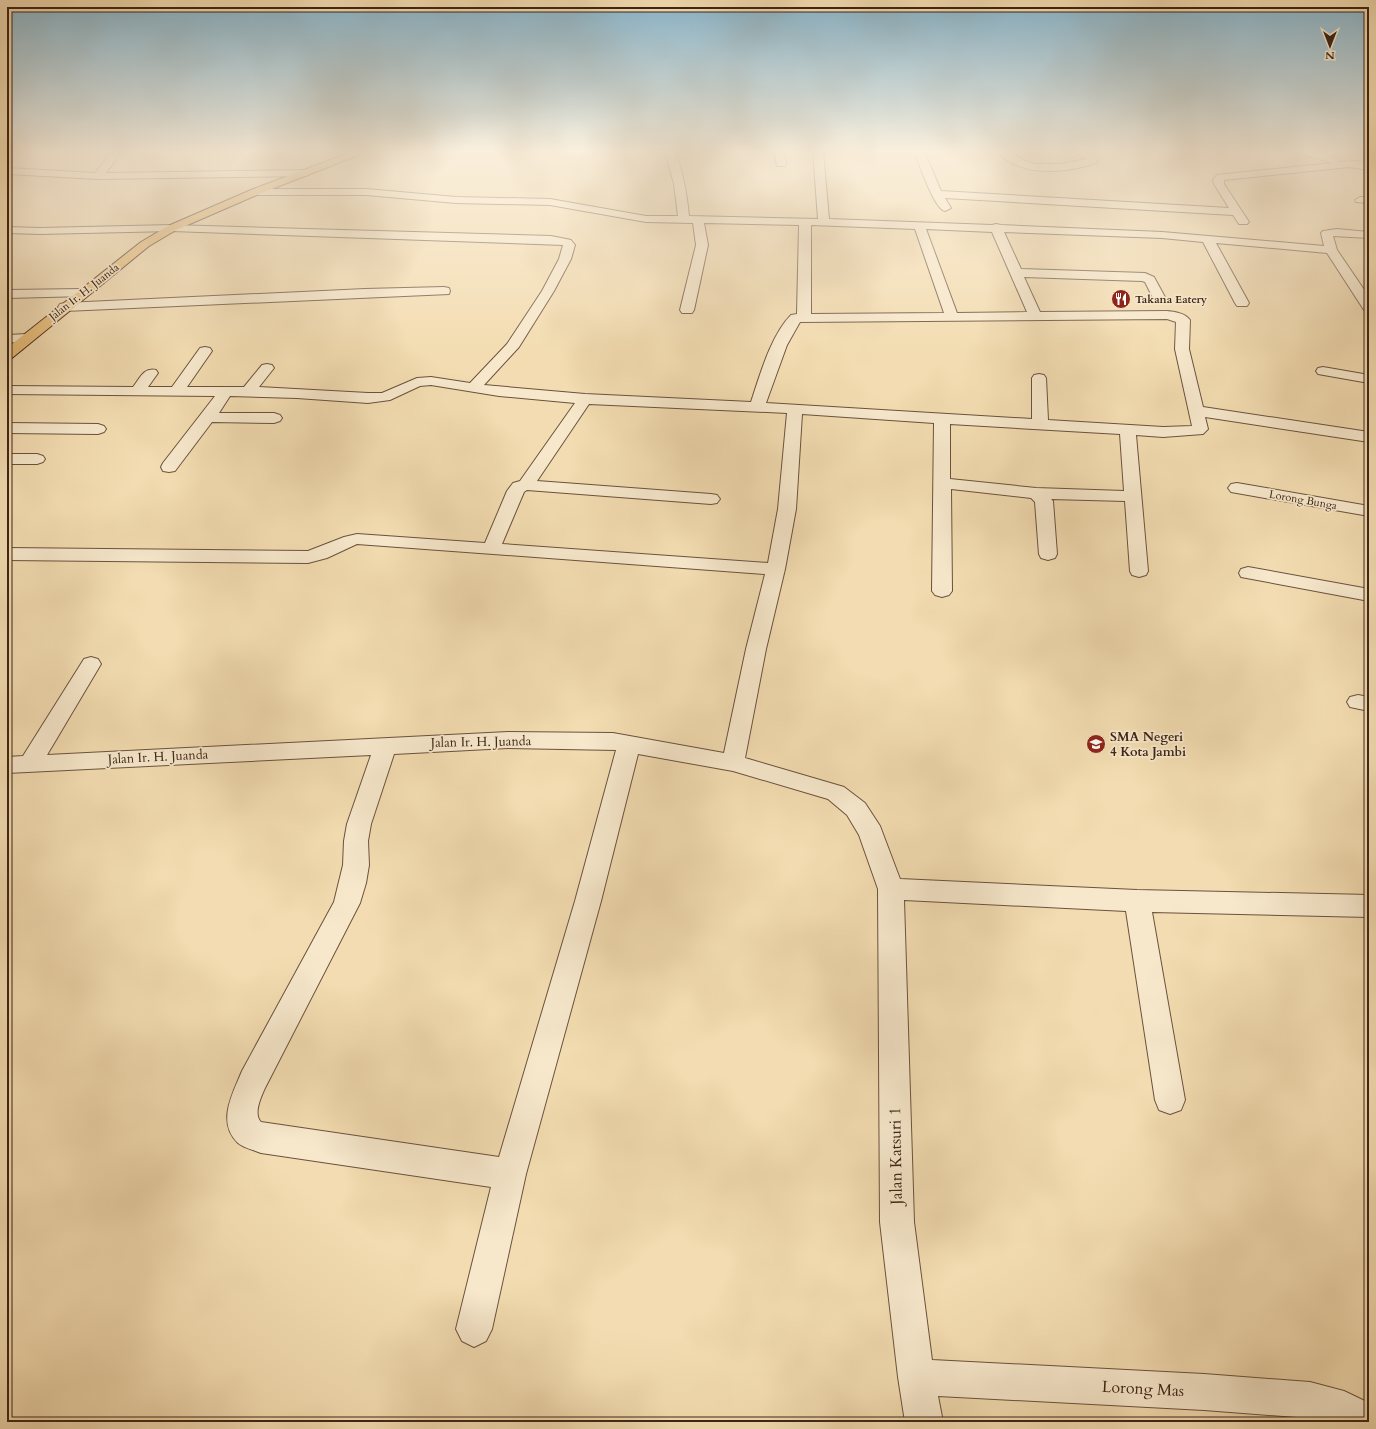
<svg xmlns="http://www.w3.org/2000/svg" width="1376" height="1429" viewBox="0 0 1376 1429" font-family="Cardo,serif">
<rect width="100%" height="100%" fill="#f3dcb1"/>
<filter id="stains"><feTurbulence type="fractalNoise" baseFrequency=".005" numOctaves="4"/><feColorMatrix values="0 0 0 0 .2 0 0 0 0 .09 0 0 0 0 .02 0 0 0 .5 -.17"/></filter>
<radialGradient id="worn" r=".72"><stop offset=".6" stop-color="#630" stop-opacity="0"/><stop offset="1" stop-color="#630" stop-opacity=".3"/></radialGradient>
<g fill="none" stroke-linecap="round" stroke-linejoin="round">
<defs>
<path id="minor" d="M112 151H122L106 173 306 170 311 173 306 176 98 179 7 174V168L95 173Z
M665 151H675C683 172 687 194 689 216L818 219 813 151H823L829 219 992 225 996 224 1001 225 1162 232 1324 246 1321 233 1323 231 1337 229 1369 232V238L1333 236 1337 250 1369 297V311L1364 310 1327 253 1216 243 1249 303 1247 306H1237L1235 303 1203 242 1162 238 1004 232 1021 269 1145 273 1154 277 1166 299 1165 302H1155L1145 282 1142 281 1024 277 1040 312 1167 311C1175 312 1185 313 1190 320L1189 349 1203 407 1369 432V442L1205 417 1208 429 1203 434 1163 437 1136 435 1148 571 1146 575 1139 577 1132 575 1130 571 1125 501 1051 499 1053 501 1057 554 1055 558 1048 560 1041 558 1039 554 1035 502 1031 498 951 489 952 591 949 595 942 597 935 595 932 591 934 423 802 414 796 509 785 569 766 649 745 758 844 787 865 803 880 826 900 879 1137 890 1369 895V917L1152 912 1185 1100 1181 1110 1170 1114 1159 1110 1155 1100 1126 911 904 900 914 1222 932 1360 1204 1374 1310 1382 1344 1391 1369 1403V1422H1322L1310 1418 1204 1410 938 1396 943 1422H905L898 1377 880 1222 878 889 859 835 847 815 828 799 733 771 638 754 601 901 526 1174 492 1329 486 1341 474 1347 462 1341 456 1329 491 1187 261 1153C254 1150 244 1148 238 1143 216 1122 233 1093 242 1071L334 902 343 865 344 841 347 824 371 755 7 773V757L23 756 84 659 91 657 98 659 101 664 47 755 508 732 613 733 724 753 746 649 765 574 357 544 327 558 308 563 7 560V548L308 551 344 537 357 534 485 543 507 491 513 483 520 481 575 403 499 396 431 385 420 386 390 400 368 403 297 398 230 396 219 413H274L280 415 282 418 280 421 274 423 212 422 175 471 169 472 163 471 161 467 163 463 215 396 7 394V386L133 387C140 378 144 367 156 370L158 373 148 387H172L200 348 205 347 210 348 212 351 187 387H244L262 365 267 364 272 365 274 368 259 387 368 393H382L417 378 431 377 470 383 507 344 542 291 559 259 563 245 172 231 40 234 7 233V227L40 228 172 225 551 236 571 240 575 245 571 259 554 291 519 347 484 385 585 394 751 402C760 375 771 335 791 315L797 314 799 225 704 223 708 245 694 310 692 313H682L680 310 696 245 693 223 646 222 550 205 456 203 366 195H255L250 192 255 189H366L456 197 550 199 646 216H678L674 184ZM811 225 915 229 944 313 811 314ZM926 229 992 232 1027 312 957 313ZM1167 319 1176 322 1175 349 1192 426 1163 427 1048 420 1046 378 1044 375 1039 374 1034 375 1032 378V419L766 403 787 345 800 322ZM589 404 787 413 778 509 768 563 502 544 524 492 527 490 711 504 717 503 720 499 717 495 711 494 537 481ZM950 424 1120 434 1124 491 1036 488 950 479ZM508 748 616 750 575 901 499 1157 261 1122C253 1114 261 1097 265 1088L360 903 366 883 369 865 368 841 371 824 394 754Z
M774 151H784L786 164 785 166H777Z
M914 151H924L941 191 1229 208 1214 184 1213 180 1217 175 1333 163 1297 153 1295 151H1313L1338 158 1339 160 1337 162 1357 161 1369 164V170L1349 167 1224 180V184L1249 222 1247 224H1239L1233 215 945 198 951 208 945 211C934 209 919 163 914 151Z
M996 151H1008L1025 161 1035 164H1060L1087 159 1074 151H1087L1098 159 1096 163C1065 173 1021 178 996 151Z
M1360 197H1369V203L1356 202 1355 200Z
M444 287 449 288 450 291 449 294 65 311 60 310 58 307 60 304 65 303 365 289Z
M82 289 87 290 88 293 87 296 7 298V290Z
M27 334 32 335 34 338 32 341 7 343V335Z
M1323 367 1369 375V383L1318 374 1316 371 1318 368Z
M7 423 98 424 104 426 106 429 104 432 98 434 7 433Z
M7 454H37L43 456 45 459 43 462 37 464H7Z
M1237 483 1369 506V516L1231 492 1228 488 1231 484Z
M1248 567 1369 589V601L1241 577 1239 573 1241 569Z
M1358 695 1369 697V711L1350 707 1347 702 1350 697Z"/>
<path id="major" d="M354 151H369L259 194 176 230 149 246 12 358 7 359V348L141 242 168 226 251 190Z"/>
</defs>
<use href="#minor" stroke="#6a523d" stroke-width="2"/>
<use href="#major" stroke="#3d2416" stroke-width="2"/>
<use href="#minor" fill="#f7e8cc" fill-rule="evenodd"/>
<use href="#major" fill="#eabe78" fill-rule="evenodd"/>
</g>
<linearGradient id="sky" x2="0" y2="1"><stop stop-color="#89b7cf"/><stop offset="0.43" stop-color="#faefdc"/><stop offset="1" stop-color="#faefdc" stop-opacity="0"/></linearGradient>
<rect width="1376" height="352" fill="url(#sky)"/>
<defs>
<symbol id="restaurant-disc" viewBox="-11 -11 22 22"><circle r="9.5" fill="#8f2418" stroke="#f7e8cc"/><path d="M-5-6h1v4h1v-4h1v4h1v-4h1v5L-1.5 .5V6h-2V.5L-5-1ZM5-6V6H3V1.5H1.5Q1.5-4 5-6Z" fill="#fff"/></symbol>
<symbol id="school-disc" viewBox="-11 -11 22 22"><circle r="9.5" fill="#8f2418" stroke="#f7e8cc"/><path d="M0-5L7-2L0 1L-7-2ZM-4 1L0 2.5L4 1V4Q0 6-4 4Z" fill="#fff"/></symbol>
</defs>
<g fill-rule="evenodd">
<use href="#restaurant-disc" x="1110" y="288" width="22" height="22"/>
<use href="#school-disc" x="1085" y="733" width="22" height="22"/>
</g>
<g text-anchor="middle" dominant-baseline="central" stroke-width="3.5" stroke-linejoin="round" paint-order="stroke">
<g font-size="11" fill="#3d2416" stroke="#f7e8cc">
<text transform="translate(84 292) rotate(-38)">Jalan Ir. H. Juanda</text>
<text transform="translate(1303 500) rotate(10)">Lorong Bunga</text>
</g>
<g font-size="11" font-weight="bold" fill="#3d2416" stroke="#f7e8cc" text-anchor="start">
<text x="1135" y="299">Takana Eatery</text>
</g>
<g font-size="13" font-weight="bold" fill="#3d2416" stroke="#f7e8cc" text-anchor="start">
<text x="1110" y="737">SMA Negeri<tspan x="1110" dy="15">4 Kota Jambi</tspan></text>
</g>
<g font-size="13" fill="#3d2416" stroke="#f7e8cc">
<text transform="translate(481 742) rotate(-1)">Jalan Ir. H. Juanda</text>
<text transform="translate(158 757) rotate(-3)">Jalan Ir. H. Juanda</text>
</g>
<g font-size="16" fill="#3d2416" stroke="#f7e8cc">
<text transform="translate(896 1156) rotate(-91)">Jalan Katsuri 1</text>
<text transform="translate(1143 1389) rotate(3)">Lorong Mas</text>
</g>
</g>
<rect width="1376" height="1429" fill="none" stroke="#f3dcb1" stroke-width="24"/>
<rect x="8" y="8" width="1360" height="1413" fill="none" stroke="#3d2416" stroke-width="2"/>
<rect x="12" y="12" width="1352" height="1405" fill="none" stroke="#3d2416"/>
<g transform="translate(1330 46) rotate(180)" stroke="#f7e8cc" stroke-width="3" paint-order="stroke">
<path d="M0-3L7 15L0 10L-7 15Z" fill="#3d2416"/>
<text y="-6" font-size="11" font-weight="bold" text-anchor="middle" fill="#3d2416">N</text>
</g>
<rect width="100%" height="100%" filter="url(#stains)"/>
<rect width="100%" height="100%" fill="url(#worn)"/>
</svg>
